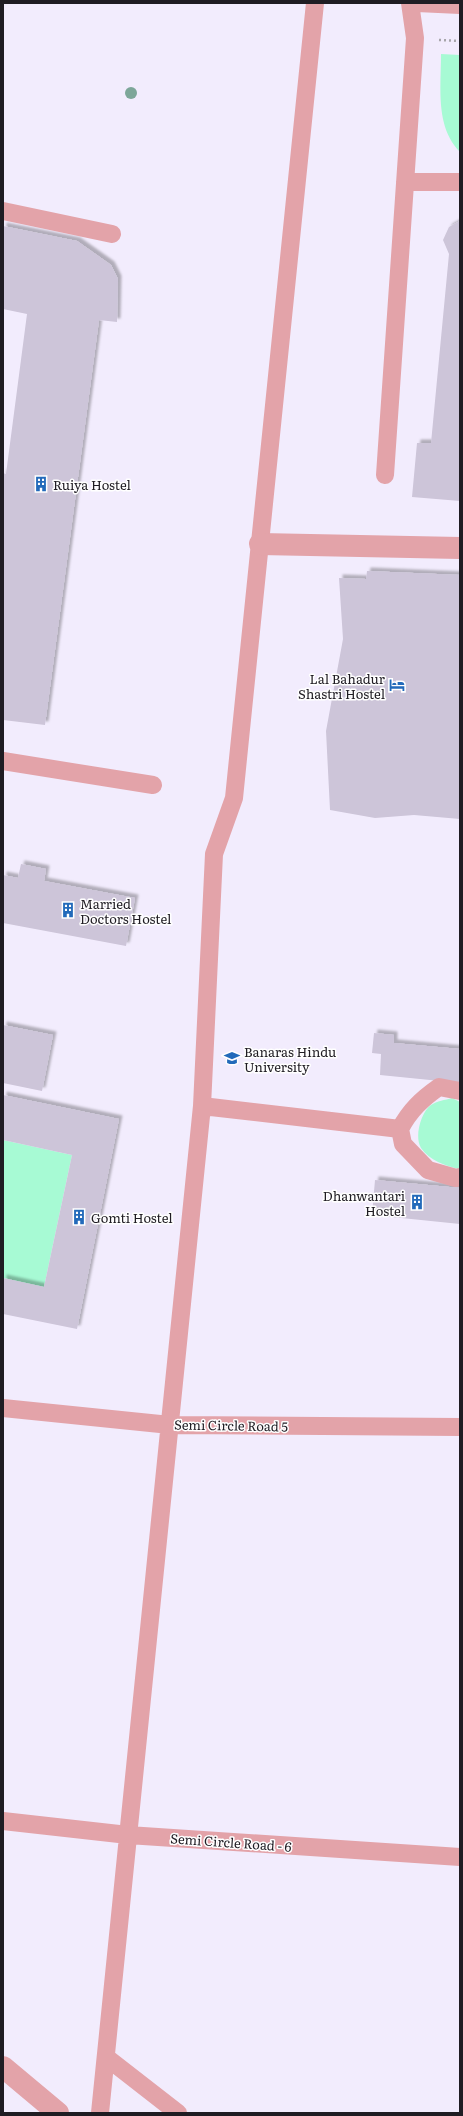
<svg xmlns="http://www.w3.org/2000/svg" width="463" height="2116" viewBox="0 0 463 2116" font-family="Literata,serif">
<defs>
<filter id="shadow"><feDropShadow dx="3.5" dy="-3.5" stdDeviation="1" flood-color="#0004"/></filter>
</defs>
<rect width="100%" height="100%" fill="#fbfafe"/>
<path fill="#f2ecfd" d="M3 3H460V2113H3Z"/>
<path fill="#a7fad4" d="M441 54 460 55V152C435 127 441 87 441 54Z
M452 1098 460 1102 459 1169C446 1166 429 1160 421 1148 414 1137 421 1112 431 1105 437 1101 445 1100 452 1098Z
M3 1140 72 1155 44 1287 3 1278Z"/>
<path fill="#cdc5d9" filter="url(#shadow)" d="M460 221V501L412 497 417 443H431L449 254 443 240 449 227Z
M3 226 77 241 111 265 118 279 117 322 99 320 45 725 3 720V473L6 474 27 314 3 309Z
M367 571 460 575V819L414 815 375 818 330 810 326 731 343 639 339 578 366 579Z
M21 864 46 869 44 881 135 898 126 946 3 923V875L18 878Z
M3 1025 53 1035 42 1091 3 1083Z
M374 1033 394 1035V1043L460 1049V1083L380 1075 381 1054 372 1053Z
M3 1095 119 1119 77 1329 3 1314V1278L44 1287 72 1155 3 1140Z
M375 1180 460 1188V1224L372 1215Z"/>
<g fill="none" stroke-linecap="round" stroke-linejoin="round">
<path stroke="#a7a5aa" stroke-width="2.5" stroke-dasharray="2 3" stroke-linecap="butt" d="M439 40 460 41"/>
<path stroke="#e3a3a9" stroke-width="18" d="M417 3 460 5
M405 182H460
M3 211 112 234
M385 475 415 38 410 3
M3 761 153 785
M202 1106 400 1129 403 1144 428 1170 456 1178 460 1177
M400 1129C410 1110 422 1099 439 1087L460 1091
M3 1408 170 1425 460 1427
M3 1821 128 1835 460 1857
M106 2057 178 2113
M100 2113 202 1106 214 854 234 798 315 3"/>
<path stroke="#e3a3a9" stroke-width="22" d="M260 544 460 548"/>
<path stroke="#e3a3a9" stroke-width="22" d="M3 2067 58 2113"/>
</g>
<circle fill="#7da699" cx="131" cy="93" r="6"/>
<defs>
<symbol id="building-bare" viewBox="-9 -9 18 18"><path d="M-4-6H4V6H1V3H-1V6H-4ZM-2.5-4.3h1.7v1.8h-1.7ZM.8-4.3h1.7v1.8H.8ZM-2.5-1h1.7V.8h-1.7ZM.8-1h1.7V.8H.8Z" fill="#226aba" stroke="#fff" stroke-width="2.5" paint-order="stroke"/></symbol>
<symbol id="hotel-bare" viewBox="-9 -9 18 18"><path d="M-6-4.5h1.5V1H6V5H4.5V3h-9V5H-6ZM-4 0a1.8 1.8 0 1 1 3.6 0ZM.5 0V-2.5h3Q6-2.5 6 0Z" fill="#226aba" stroke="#fff" stroke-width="2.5" paint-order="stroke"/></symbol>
<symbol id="university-bare" viewBox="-9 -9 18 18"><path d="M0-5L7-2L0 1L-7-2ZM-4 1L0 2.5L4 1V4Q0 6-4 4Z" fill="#226aba" stroke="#fff" stroke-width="2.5" paint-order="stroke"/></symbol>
</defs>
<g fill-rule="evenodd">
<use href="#building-bare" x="30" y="473" width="22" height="22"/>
<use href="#hotel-bare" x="386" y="674" width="22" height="22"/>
<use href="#building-bare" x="57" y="899" width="22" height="22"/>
<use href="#university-bare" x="221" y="1047" width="22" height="22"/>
<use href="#building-bare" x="406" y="1191" width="22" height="22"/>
<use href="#building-bare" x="68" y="1206" width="22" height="22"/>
</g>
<g text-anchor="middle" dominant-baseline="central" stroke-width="3" stroke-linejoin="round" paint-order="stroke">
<g font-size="13" fill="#1f1c23" stroke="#fff" text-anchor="start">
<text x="53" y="484">Ruiya Hostel</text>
<text x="385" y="678" text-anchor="end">Lal Bahadur<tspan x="385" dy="15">Shastri Hostel</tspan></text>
<text x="80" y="903">Married<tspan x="80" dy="15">Doctors Hostel</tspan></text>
<text x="244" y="1051">Banaras Hindu<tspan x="244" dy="15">University</tspan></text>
<text x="405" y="1195" text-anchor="end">Dhanwantari<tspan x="405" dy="15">Hostel</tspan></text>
<text x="91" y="1217">Gomti Hostel</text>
</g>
<g font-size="13" fill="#1f1c23" stroke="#fff">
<text transform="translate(231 1425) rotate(1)">Semi Circle Road 5</text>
<text transform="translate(231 1842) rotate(4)">Semi Circle Road - 6</text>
</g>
</g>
<rect width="463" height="2116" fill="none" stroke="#1f1c23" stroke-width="8"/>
</svg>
